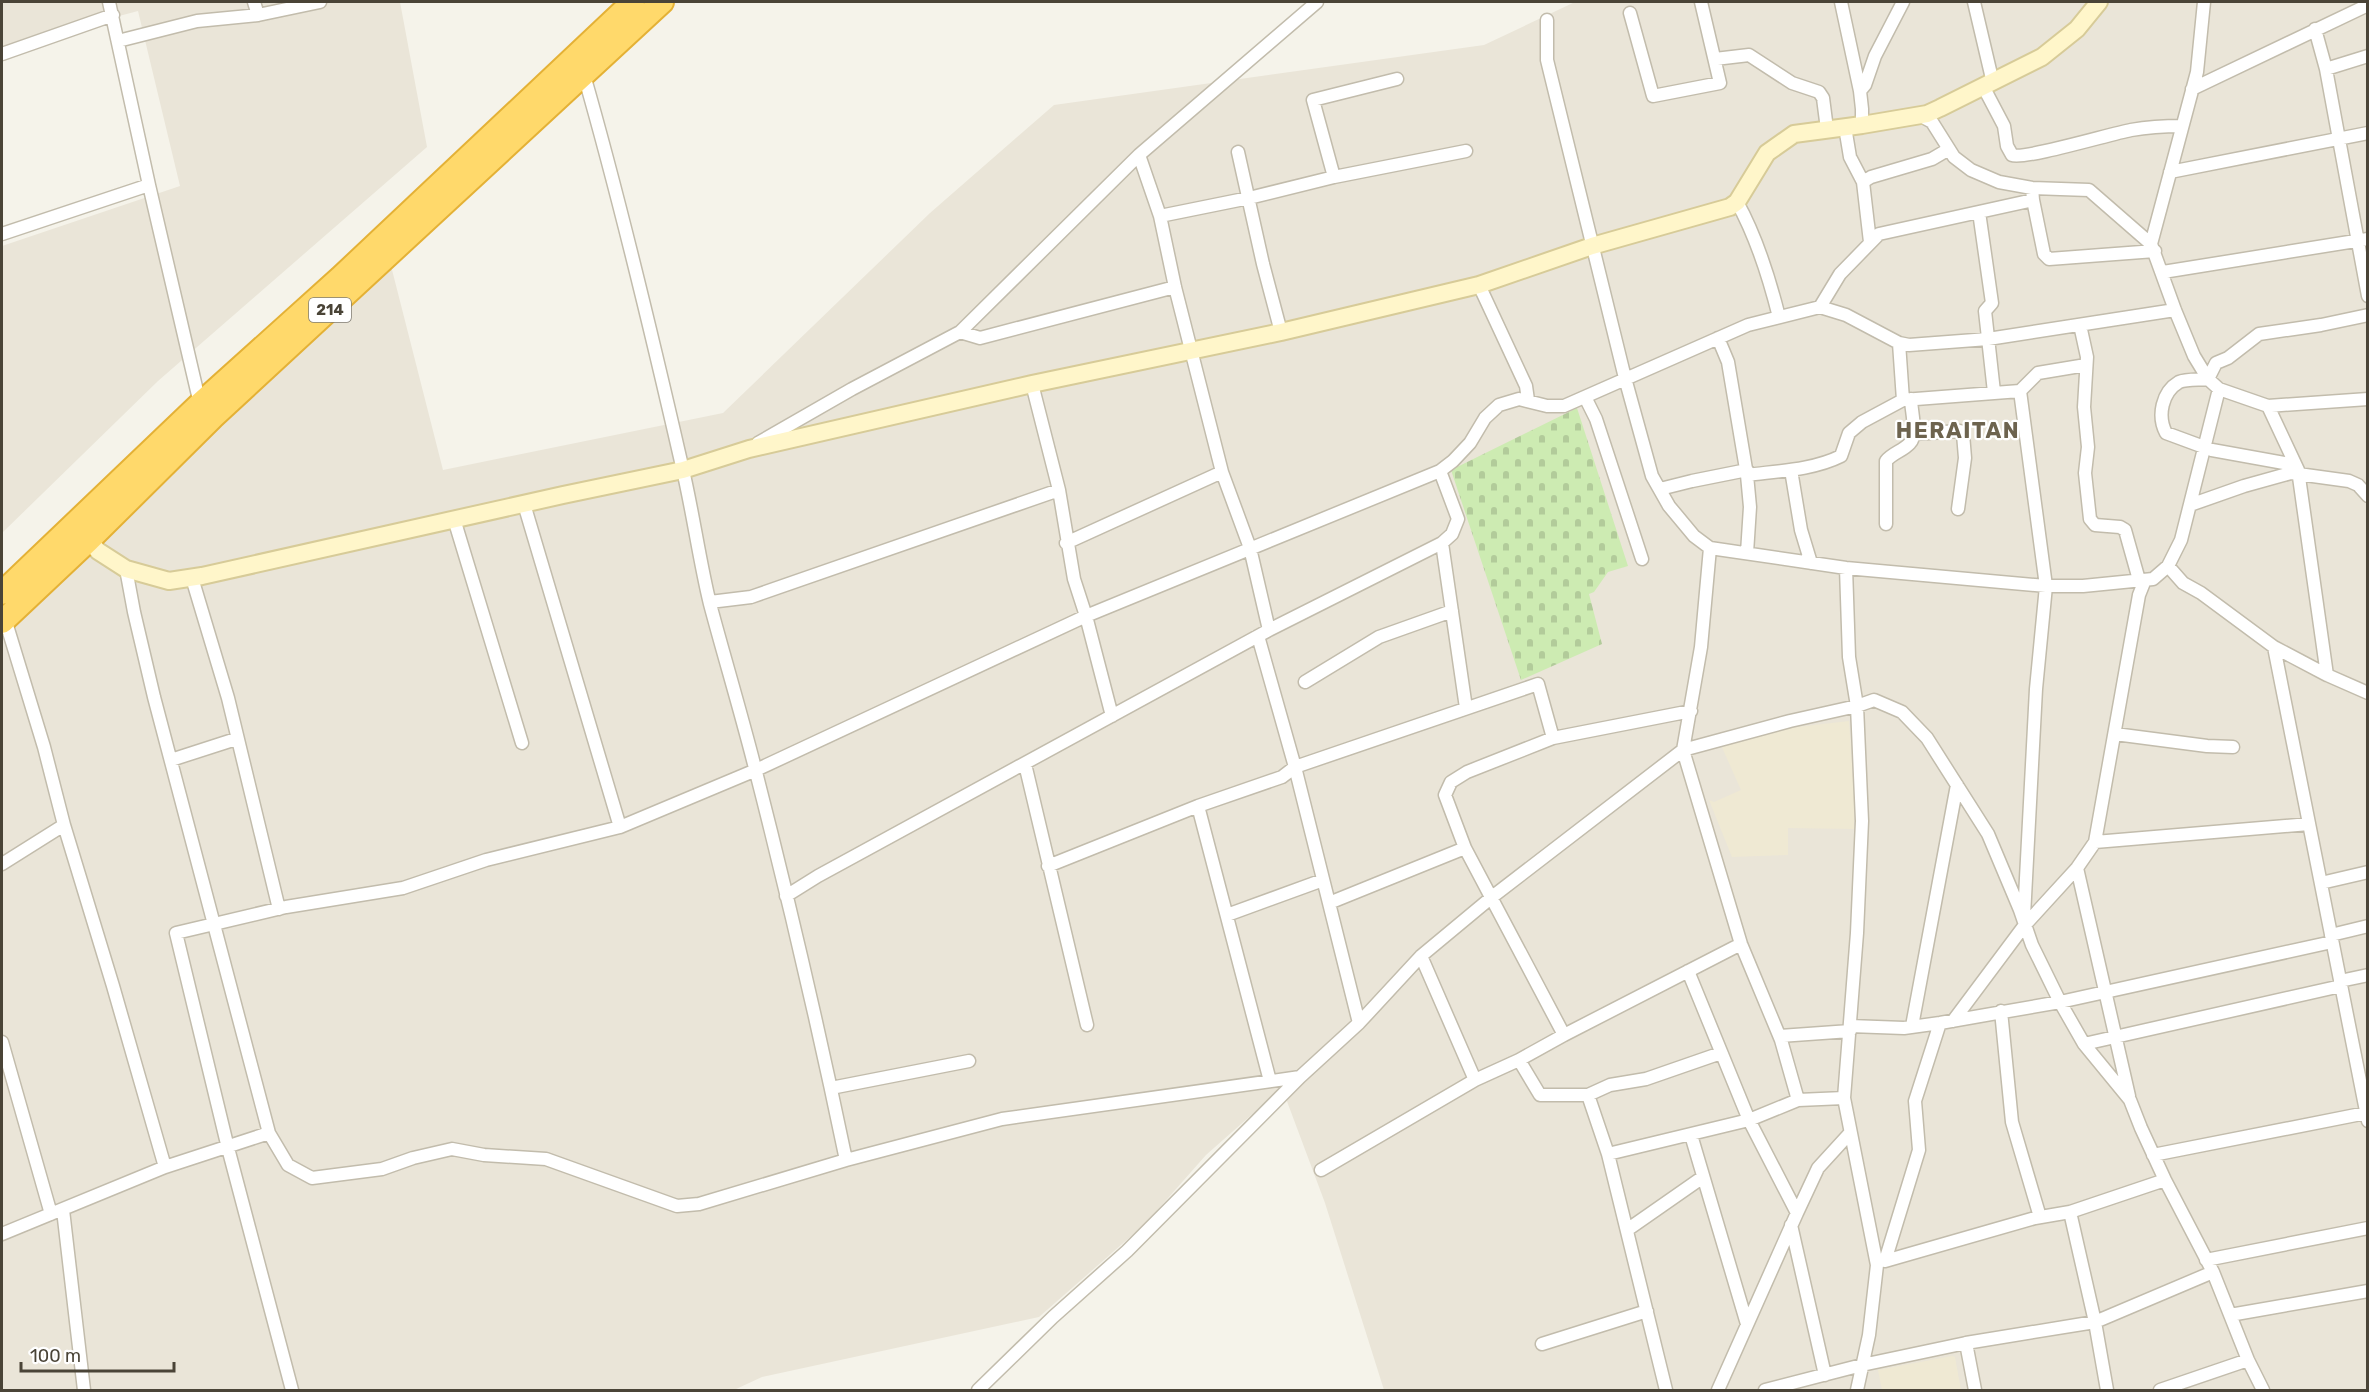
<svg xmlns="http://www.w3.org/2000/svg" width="2369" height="1392" viewBox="0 0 2369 1392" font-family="Rubik,sans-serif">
<defs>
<pattern id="cemetery-stones" width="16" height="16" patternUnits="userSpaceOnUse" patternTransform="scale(1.5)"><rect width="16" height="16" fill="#cdebb2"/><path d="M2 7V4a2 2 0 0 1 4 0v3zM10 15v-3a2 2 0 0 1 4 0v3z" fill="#b2cb9a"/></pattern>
</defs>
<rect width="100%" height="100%" fill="#f5f3ea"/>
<path fill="#eae5d8" d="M2 2H400L427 147 158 381 2 533V246L180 186 138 11 2 47Z
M1575 2H2367V1390H1384L1325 1203 1282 1088 1206 1155 1146 1223 1039 1317 762 1377 734 1390H2V626L389 258 443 470 723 413 930 213 1054 105 1484 45Z"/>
<path fill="#efe9d3" d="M1849 721 1854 791V829L1788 828V855L1732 857 1709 800 1714 802 1741 790 1721 745 1780 729Z
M1952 1356 1955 1357 1961 1390H1882L1878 1370Z"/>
<path fill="url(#cemetery-stones)" d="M1577 408 1628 566 1608 572 1594 592 1589 594 1602 644 1521 680 1451 470Z"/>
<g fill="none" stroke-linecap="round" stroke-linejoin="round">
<defs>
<path id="street" d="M109 2 149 185 200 404
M254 2 258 15
M1841 2 1860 91
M1974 2 1993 83
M2204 2 2197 72 2151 244 2175 310 2194 356 2208 379 2219 389 2268 406 2368 399
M1630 13 1653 96 1720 83 1701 2
M1547 20V60L1625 378 1652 476 1669 506 1694 536 1710 548 1846 568 2046 586H2083L2153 579 2168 566 2183 583 2201 593 2274 647 2327 675 2368 693
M2315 29 2326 69 2368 296
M118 41 197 21 258 15 320 2
M2 54 113 15
M1715 59 1749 55 1792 83 1819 92 1823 98 1827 129
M2326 69 2368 56
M584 75C621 204 652 335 682 466 693 512 699 559 710 604 725 660 742 716 756 772 789 901 819 1030 846 1160
M1984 88 2004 126 2007 146 2012 155C2024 160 2110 134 2131 130 2148 127 2165 126 2182 126
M2192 89 2368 5
M1919 115 1932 122 1954 157 1971 170 1999 182 2032 188 2089 190 2151 244
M1862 125V109L1860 91 1865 85 1875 56 1903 2
M1845 127 1850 157 1863 182 1870 242
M1238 152 1263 264 1281 332
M1139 155 1160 216 1175 287 1222 472 1250 548 1269 630
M2170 172 2368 133
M1334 177 1313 100 1397 79
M1863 182 1871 177 1932 159 1949 149
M2033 200 2044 254 2049 259 2155 251
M1737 202C1757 238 1769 277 1779 317
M1979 212 1992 303 1985 311 1994 392
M1160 216 1249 198 1334 177 1466 151
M2 234 149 185
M2163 272 2368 239
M1479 285 1526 386 1528 400
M1820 307 1840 274 1879 234 2033 200 2032 188
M2080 325 2087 357 2084 407 2088 447 2085 473 2090 519 2095 525 2120 527 2125 530 2139 580
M960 332 980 338 1175 287
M1718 338 1728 362 1747 475 1750 507 1747 553
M1899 343 1903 400 2020 391 2046 586 2036 689 2024 916
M1032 384 1059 490 1074 579 1086 616 1112 716
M2020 391 2038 373 2086 365
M1585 397 1596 419 1642 559
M2268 406 2298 470 2327 675
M1913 434 1960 431 1963 434 1965 458 1958 509
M758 443 852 389 960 332 1139 155 1317 2
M2294 462 2284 463 2212 450 2166 433C2157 416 2162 392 2179 382 2186 379 2200 380 2208 379L2216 363 2228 358 2259 334 2321 325 2368 315
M1791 470 1801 530 1811 563
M1440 471 1453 461 1470 443 1485 418 1499 405 1519 399 1547 406H1564L1748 325 1820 307 1846 315 1899 343 1909 345 1988 339 2175 310
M1747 475C1778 471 1813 470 1841 456L1849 433 1862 422 1903 400
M1660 489 1692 481 1747 470
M524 504 620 827
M2190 505 2244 486 2291 473 2349 481 2358 485 2368 496
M454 519 522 743
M1886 524V461C1892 453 1903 451 1910 443 1918 435 1911 410 1911 399
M1066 543 1222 472
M1442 543 1466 708
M1710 548 1701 647 1683 750 1741 944 1781 1040 1798 1100
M2168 566 2181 540 2219 389
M1846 568 1849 657 1857 706 1862 821 1857 933 1844 1098 1877 1265 1869 1335 1857 1390
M126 569 134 612 154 697 269 1133 288 1165 312 1178 382 1169 413 1158 452 1149 484 1155 546 1159 677 1206 699 1204 846 1160 1002 1119 1300 1077
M192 578 228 698 279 909
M710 602 751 597 1059 490
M1258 636 1295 767 1359 1023
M2274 647 2368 1121
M1305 682 1379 637 1452 611
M2115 734 2207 746 2233 747
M1553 738 1467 772 1451 782 1445 795 1465 848 1564 1035 1741 944
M171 760 236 739
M1025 764 1087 1025
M1198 806 1270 1081
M64 825 113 986 165 1167
M2095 842 2309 824
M2 864 64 825 44 747 5 619
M1048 866 1198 806 1282 777 1295 767 1538 684 1553 738 1691 711
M2077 868 2129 1096
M2321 883 2368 872
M1329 903 1465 848
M1227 915 1323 880
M2331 935 2368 926
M1421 956 1475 1080 1519 1060 1540 1095H1588L1608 1154 1749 1120 1798 1100 1844 1098
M1688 971 1749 1120 1797 1213 1718 1390
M2340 981 2368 975
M2001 1011 2012 1122 2040 1217
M1953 1021 2024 926 2077 868 2095 842 2139 595 2145 580
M1940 1023 1915 1101 1919 1150 1885 1261 2035 1218 2070 1212 2165 1180
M1850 1026 1904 1028 1940 1023 2060 1002 2332 942
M1912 1026 1957 785
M1780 1036 1850 1031
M2 1042 51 1214
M2084 1044 2341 986
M1519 1060 1564 1035
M831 1088 969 1061
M1588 1095 1610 1085 1646 1079 1721 1053
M1691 1135 1747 1324
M1608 1154 1666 1390
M2153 1155 2366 1113
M1321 1170 1475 1080
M63 1210 84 1390
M2070 1212 2095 1322 2107 1390
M1797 1213 1818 1168 1850 1133
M1791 1225 1825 1375
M1627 1230 1703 1177
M2 1234 165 1167 269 1133
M2206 1260 2368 1228
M2230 1315 2368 1291
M1966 1343 1975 1390
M1542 1344 1647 1311
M292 1390 228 1148 176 933 286 907 403 888 486 860 620 827 756 770 1086 616 1440 471 1458 519 1452 534 1442 543 1269 630 818 876 786 896
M978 1390 1053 1317 1127 1251 1300 1077 1359 1023 1421 956 1492 897 1683 750 1790 721 1857 706 1874 700 1902 712 1927 738 1988 834 2020 910 2032 945 2060 1002 2084 1044 2130 1100 2141 1128 2165 1180 2213 1272 2248 1360 2263 1390
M1765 1390 1862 1365 1966 1343 2095 1322 2213 1272
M2160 1390 2248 1360"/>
<path id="secondary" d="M89 540 98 551 126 569 169 581 202 576 563 495 683 470 749 449 1032 384 1281 332 1479 285 1592 246 1730 207 1737 202 1767 153 1794 134 1862 125 1927 114 1940 108 2042 57 2077 29 2099 2"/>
<path id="highway" d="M2 593 200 404 340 278 633 2
M2 622 89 540 213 417 662 2"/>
</defs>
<use href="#street" stroke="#c2bcac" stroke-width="15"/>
<use href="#secondary" stroke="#d7cb98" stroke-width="20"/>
<use href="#highway" stroke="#e4b136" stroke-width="26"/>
<use href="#street" stroke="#fff" stroke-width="12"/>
<use href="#secondary" stroke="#fff6ca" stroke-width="16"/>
<use href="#highway" stroke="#ffd96b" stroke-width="22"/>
</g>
<g text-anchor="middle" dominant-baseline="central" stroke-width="4.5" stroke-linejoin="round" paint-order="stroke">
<rect fill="#fff" stroke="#807c73" stroke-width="1.5" x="309" y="298" width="42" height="24" rx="4.5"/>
<g font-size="15" font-weight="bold" fill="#4a4437">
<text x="330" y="310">214</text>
</g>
<g font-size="22" font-weight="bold" letter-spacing="1.5" fill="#6d634e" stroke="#fff">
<text x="1958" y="430">HERAITAN</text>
</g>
</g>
<rect width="2369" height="1392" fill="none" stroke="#4a4437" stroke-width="6"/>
<path d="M21 1362v9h153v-9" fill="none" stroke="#4a4437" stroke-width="3"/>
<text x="30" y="1362" font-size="18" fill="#4a4437" stroke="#ffffff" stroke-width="4.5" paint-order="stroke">100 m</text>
</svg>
